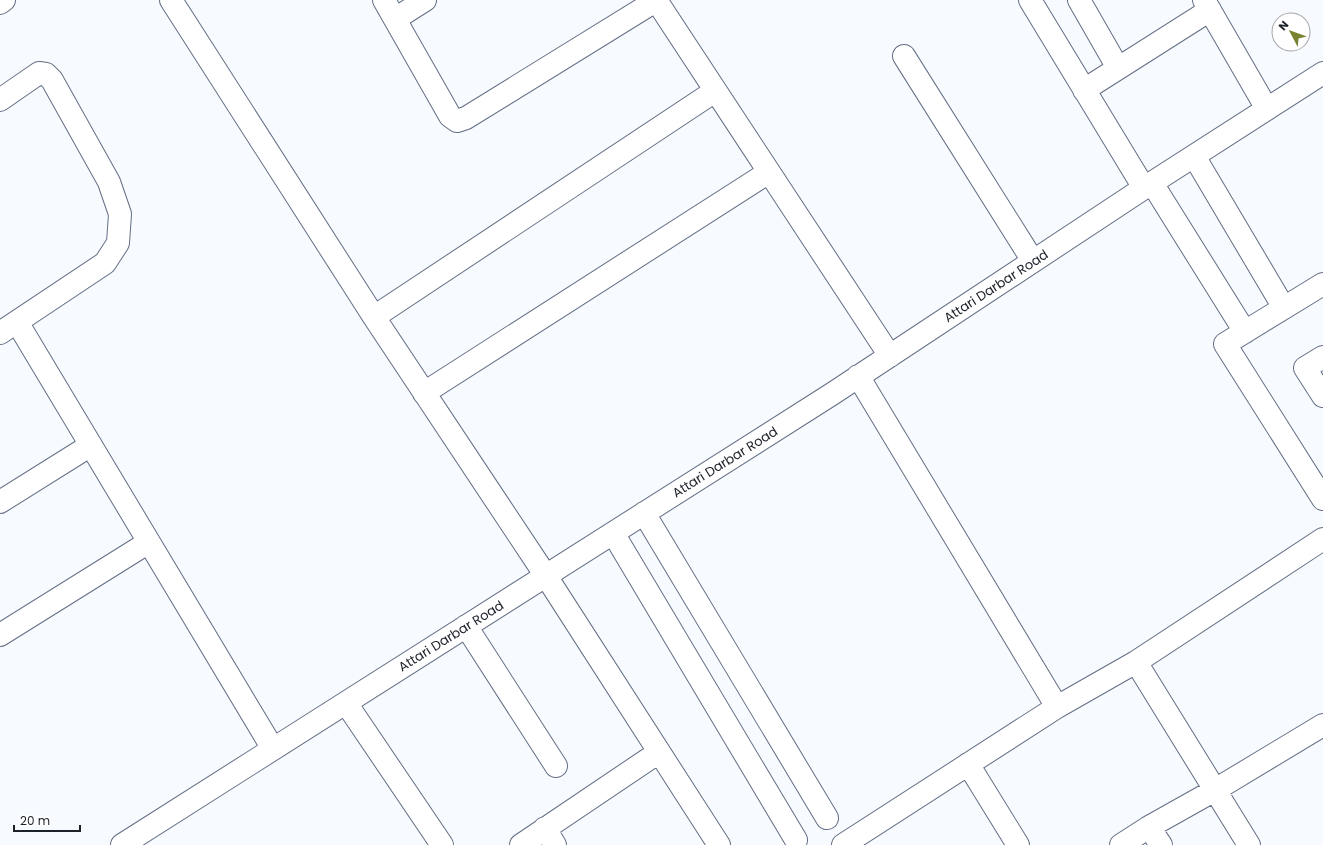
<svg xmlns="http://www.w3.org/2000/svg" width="1323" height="845" viewBox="0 0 1323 845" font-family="Poppins,sans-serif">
<rect width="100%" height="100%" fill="#f7faff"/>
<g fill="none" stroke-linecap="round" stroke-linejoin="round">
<defs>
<path id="minor" d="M171 0 374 317 546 576 719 845
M384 0 450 116 457 121 466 118 657 0
M656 0 890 356
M1030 0 1144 188
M1079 0 1118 68
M1204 0 1267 109
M0 3 4 0
M395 19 425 0
M904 56 1033 261
M1084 90 1210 10
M0 100 39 73 46 74 52 80 109 182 120 214 118 243 105 263 0 333
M1194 156 1284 308
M1152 183 1245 332
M1323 284 1225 344 1323 499
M374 317 715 91
M17 322 273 749
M1323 357 1305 368 1323 396
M858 376 1057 707
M424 393 769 172
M0 502 91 445
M644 513 827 818
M613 533 796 840
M466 626 556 766
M0 635 149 542
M1136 662 1249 845
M346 703 442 845
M968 764 1018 845
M1149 827 1215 790 1323 725
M545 828 555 845
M122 845 832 394 1144 188 1323 73
M521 845 659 752
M843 845 1057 707 1136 662 1323 539
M1121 845 1149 827 1161 845"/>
</defs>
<use href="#minor" stroke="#636e84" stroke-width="24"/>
<use href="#minor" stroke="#fff" stroke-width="22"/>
</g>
<g text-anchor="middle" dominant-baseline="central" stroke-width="3" stroke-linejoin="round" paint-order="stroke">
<g font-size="13" fill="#1d212a" stroke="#fff">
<text transform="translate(996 286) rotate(-33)">Attari Darbar Road</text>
<text transform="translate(725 462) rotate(-32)">Attari Darbar Road</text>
<text transform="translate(451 636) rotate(-32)">Attari Darbar Road</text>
</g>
</g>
<g transform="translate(1291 32) rotate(311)"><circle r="19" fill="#ffffff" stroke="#a5a6aa"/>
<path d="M0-3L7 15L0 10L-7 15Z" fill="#79832f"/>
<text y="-6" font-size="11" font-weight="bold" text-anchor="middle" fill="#1d212a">N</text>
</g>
<path d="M14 825v6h66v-6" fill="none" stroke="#1d212a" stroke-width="2"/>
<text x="20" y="825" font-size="12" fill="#1d212a" stroke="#ffffff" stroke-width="3" paint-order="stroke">20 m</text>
</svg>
